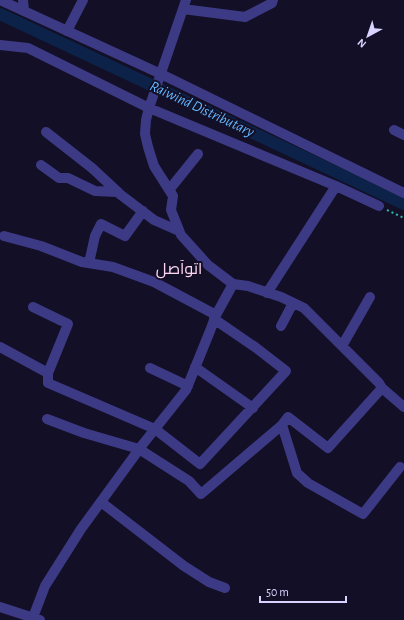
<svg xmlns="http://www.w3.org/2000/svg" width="404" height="620" viewBox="0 0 404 620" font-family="'Alegreya Sans',Cairo,sans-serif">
<rect width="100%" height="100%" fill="#130f26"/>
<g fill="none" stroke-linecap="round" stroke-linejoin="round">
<path stroke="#0c2248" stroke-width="12" d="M0 14 253 133 404 204"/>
<path stroke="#2fb8b0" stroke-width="2" stroke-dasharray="2 3" stroke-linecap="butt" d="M387 210 404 218"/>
<path stroke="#3d3a85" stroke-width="10" d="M23 0 24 11
M186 0 149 108 146 120 145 134 148 147 154 166 173 196 171 210 181 235 208 265 233 284
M183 9 245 17 272 3 273 0
M67 31 83 0
M0 45 28 48 149 108 336 186 379 206
M394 130 404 135
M46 132 92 168 121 195 154 220 179 231
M41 165 59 178H68L95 191 118 192
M169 190 198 154
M4 236 41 246 82 262 113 267 154 282 216 315
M89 263 95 236 101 224 125 236 143 211
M267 293 336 186
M33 307 68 324 48 373
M281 326 293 303
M342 346 370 297
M0 347 48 373V383L155 429 200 464 286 371 255 347 214 319
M195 367 253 408
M150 368 188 386
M47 419 84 433 139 449 189 481 201 494 282 425 297 473 308 483 363 514 400 467
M282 425 288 417 328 448 382 388
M101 502 184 566 209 582 225 588
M0 607 40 620
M32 620 45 586 81 529 143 444 186 390 210 331 216 315 233 284 248 286 281 297 304 308 379 383 382 388 404 407"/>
<path stroke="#3d3a85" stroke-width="10" d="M0 0 161 74 404 193"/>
</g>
<g text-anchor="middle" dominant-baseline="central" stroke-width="4" stroke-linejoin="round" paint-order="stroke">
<g font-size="15" font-style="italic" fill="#62b6ff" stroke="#130f26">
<text transform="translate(202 109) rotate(25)">Raiwind Distributary</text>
</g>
<g font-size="16" fill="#ffd6f0" stroke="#130f26">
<text x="179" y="269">اتوآصل</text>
</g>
</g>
<g transform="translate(368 36) rotate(220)" stroke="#130f26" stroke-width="3" paint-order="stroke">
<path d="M0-3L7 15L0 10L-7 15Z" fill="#d9d4ff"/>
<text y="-6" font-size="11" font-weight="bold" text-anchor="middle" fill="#d9d4ff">N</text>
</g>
<path d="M260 596v6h86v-6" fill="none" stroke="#d9d4ff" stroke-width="2"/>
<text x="266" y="596" font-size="12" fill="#d9d4ff" stroke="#130f26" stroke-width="3" paint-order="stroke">50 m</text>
</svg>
